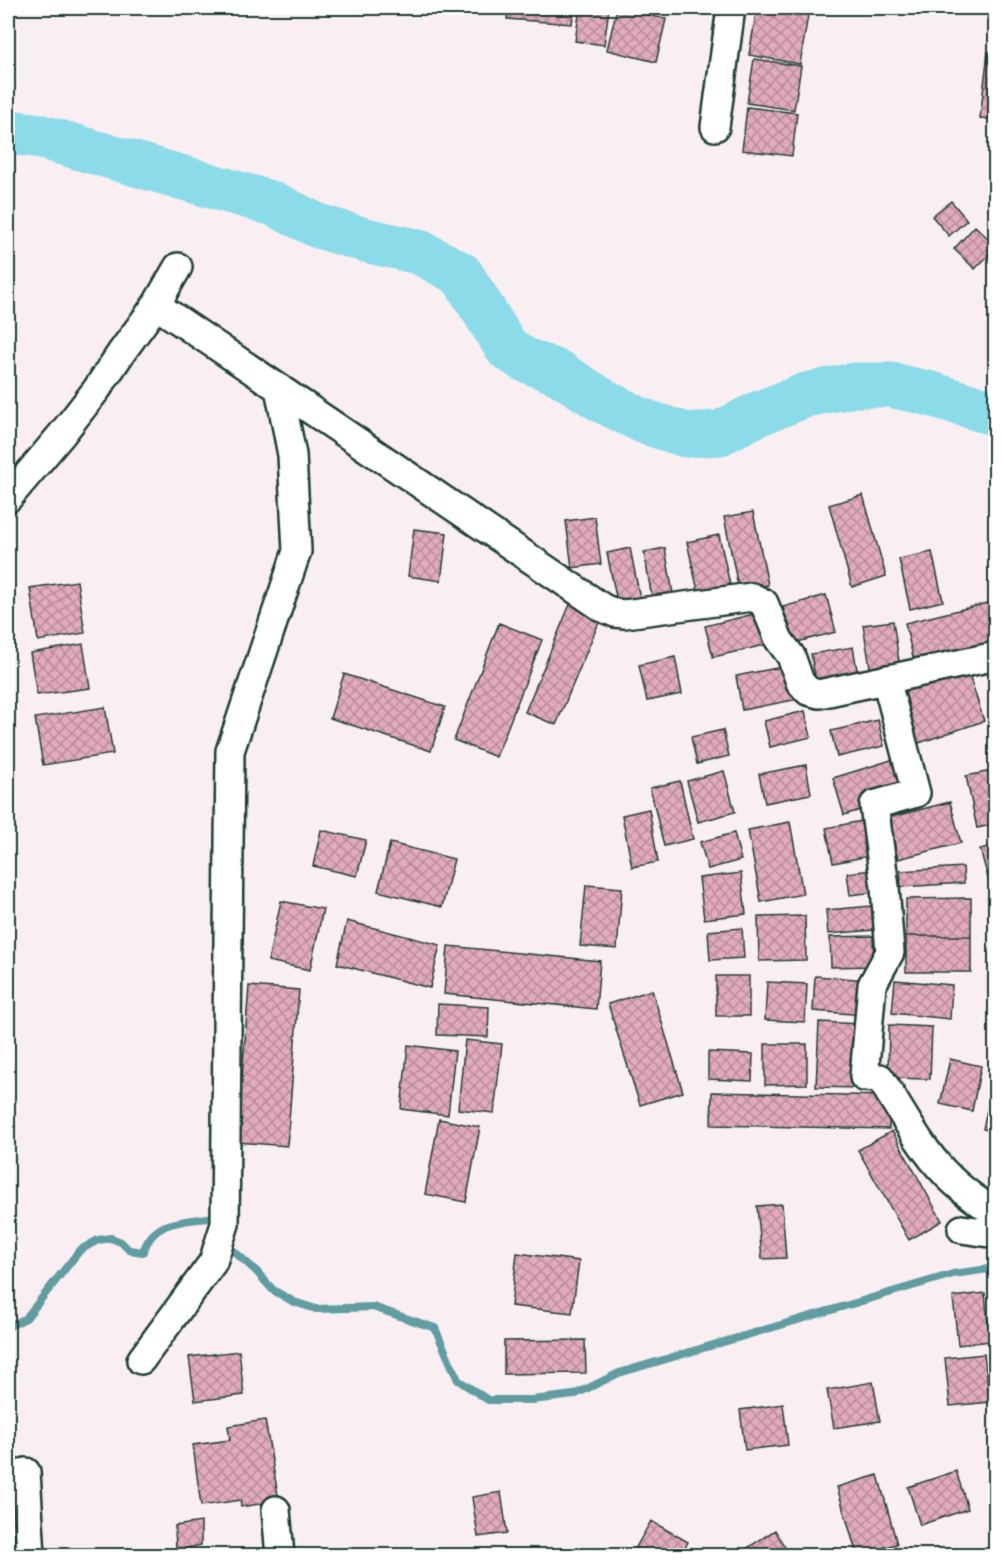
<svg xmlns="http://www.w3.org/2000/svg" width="1003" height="1563" viewBox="0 0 1003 1563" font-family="'Playpen Sans',sans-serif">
<defs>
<pattern id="building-cross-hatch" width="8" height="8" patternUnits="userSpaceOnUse" patternTransform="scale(1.5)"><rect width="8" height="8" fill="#e2aabd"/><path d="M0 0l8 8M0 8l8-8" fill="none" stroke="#b78c9a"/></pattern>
</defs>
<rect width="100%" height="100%" fill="#f9eef2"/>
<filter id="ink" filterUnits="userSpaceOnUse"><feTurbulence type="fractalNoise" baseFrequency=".0167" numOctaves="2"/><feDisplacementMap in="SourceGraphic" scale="12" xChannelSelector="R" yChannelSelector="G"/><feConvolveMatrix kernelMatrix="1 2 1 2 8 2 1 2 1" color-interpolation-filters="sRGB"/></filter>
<g filter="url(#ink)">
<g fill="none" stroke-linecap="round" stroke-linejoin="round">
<path stroke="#609ca0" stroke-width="8" d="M227 1243V1245L256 1271 273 1290 294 1302 316 1309 373 1307 435 1328 458 1380 488 1400H532L574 1395 619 1373 953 1274 996 1268
M8 1327 26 1318 80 1250 98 1240 111 1238 121 1242 129 1250 143 1252C154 1218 185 1222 215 1217L218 1219"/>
<path stroke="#8bdbe8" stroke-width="45" d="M8 132 35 135 80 148 274 204 318 226 365 240 419 252 461 274 507 348 523 359 559 373 603 401 643 421 686 435 720 433 757 414 806 395 854 385H891L931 394 996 414"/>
</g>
<path fill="url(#building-cross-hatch)" stroke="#1f3d34" stroke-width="1.5" d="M508 8H574L572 24 507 19Z
M580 8H609L604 45 575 41Z
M617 8 666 19 656 62 607 50Z
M757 8H797L809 9 800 64 749 55Z
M988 52H996V120L980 118Z
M754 59 801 66 794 110 747 103Z
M747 107 797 113 792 156 742 150Z
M951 201 967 220 949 236 932 216Z
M975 226 996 246V248L975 269 954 249Z
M863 495 886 576 852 587 829 505Z
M753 512 768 585 739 591 724 517Z
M595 517 601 564 572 568 566 521Z
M414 529 447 533 441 581 408 576Z
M719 535 732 594 700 600 687 542Z
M630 548 640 598 617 602 607 553Z
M665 548 673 594 652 598 644 552Z
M932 552 943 601 910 609 899 559Z
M77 581 85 633 38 641 30 588Z
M826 595 836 632 793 643 783 607Z
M996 601V642L914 661 905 623Z
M571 602 602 615 556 725 525 712Z
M762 612 769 644 713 657 705 626Z
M893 621 900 668 871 673 863 625Z
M499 623 542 640 496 757 454 740Z
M83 644 90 688 37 695 30 653Z
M853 647 859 681 817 687 811 654Z
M675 657 682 694 647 701 639 665Z
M792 665 799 699 742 710 736 676Z
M967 668 984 721 913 745 895 693Z
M344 674 445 707 431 751 330 718Z
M105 707 113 754 43 765 35 718Z
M805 711 811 737 770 747 764 721Z
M878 720 884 746 837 757 831 731Z
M723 730 729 756 697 764 691 737Z
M898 758 909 795 844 815 833 778Z
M806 765 811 794 765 803 759 774Z
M996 770V824L977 828 966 776Z
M724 771 735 812 698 822 687 781Z
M680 781 693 839 664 846 650 788Z
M950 802 961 843 898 859 887 818Z
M649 809 658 862 632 867 622 815Z
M872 819 879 854 833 863 826 828Z
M790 822 803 894 761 902 748 830Z
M321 830 366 840 357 876 313 866Z
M734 833 741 860 708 869 700 842Z
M390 843 454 859 442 907 378 891Z
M996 845V891L992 892 980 849Z
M963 867 964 883 901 887 900 871Z
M881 869 884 891 850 895 847 873Z
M741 873 746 914 704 919 699 878Z
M586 885 622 888 617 949 580 946Z
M971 898V936H906V899Z
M281 901 323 909 310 970 268 961Z
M884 905 886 929 828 934 826 910Z
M805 916 806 960 759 961 758 917Z
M347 921 440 945 430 988 337 964Z
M742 928 744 958 710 960 708 931Z
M873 936 874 966 831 967 830 937Z
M906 936H971V972H906Z
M448 946 600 961 596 1009 444 994Z
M716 976H749V1016H716Z
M815 976 868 980 865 1015 813 1011Z
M895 980 952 985 950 1019 892 1013Z
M767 982 807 984 805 1022 765 1020Z
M249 986 299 990 287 1146 237 1142Z
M652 990 683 1092 640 1105 608 1004Z
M438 1004 489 1007 488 1037 437 1035Z
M819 1022 861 1024 859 1088 816 1087Z
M889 1025 932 1027 930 1079 888 1078Z
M465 1040 502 1044 494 1113 458 1109Z
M765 1044H807V1084L765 1085Z
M408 1045 455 1051 448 1115 401 1109Z
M708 1052 753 1054 752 1081 708 1079Z
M950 1059 981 1066 972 1111 940 1104Z
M994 1076H996V1132L983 1129Z
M712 1092 889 1096V1129L711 1125Z
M439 1119 480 1127 466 1202 425 1194Z
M892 1131 942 1221 909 1240 858 1150Z
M782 1204 786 1258 762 1259 757 1206Z
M517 1253 579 1261 572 1313 511 1306Z
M985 1293 990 1341 958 1345 953 1297Z
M585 1340 586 1373 504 1374V1341Z
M239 1351 244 1395 195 1401 189 1357Z
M984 1354 990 1402 950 1406 945 1358Z
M873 1382 880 1421 834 1428 827 1390Z
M783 1404 788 1445 745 1450 740 1410Z
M265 1420 279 1501 241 1507 240 1500 201 1506 193 1445 230 1440 228 1426Z
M956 1471 968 1509 920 1525 908 1487Z
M878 1475 897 1544 857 1555 837 1487Z
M501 1492 507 1533 478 1537 472 1497Z
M651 1521 688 1542 680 1556H631Z
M201 1522V1545L176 1551 175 1526Z
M775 1530 790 1556H735Z"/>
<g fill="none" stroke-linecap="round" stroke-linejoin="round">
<defs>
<path id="minor" d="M715 127 731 8
M156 305 603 608 615 613 625 614 752 597 764 603 779 640 791 656 800 682 808 691 819 694 996 656
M8 498 62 434 97 389 121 353 156 305 178 267
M886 679 916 793 874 805 885 887 890 952 872 985 864 1077 880 1078C899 1107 921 1149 945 1173 960 1189 977 1201 996 1213
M962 1229 996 1234
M141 1360 213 1262 225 1224 230 751 297 551 292 455 279 388
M26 1472 31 1556
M276 1510 280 1556"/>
</defs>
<use href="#minor" stroke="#1f3d34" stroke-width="32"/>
<use href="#minor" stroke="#fff" stroke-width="27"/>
</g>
</g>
<rect width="1003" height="1563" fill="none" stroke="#fff" stroke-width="30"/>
<rect x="15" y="15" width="973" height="1533" fill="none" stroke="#1f3d34" stroke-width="2" filter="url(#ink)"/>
</svg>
